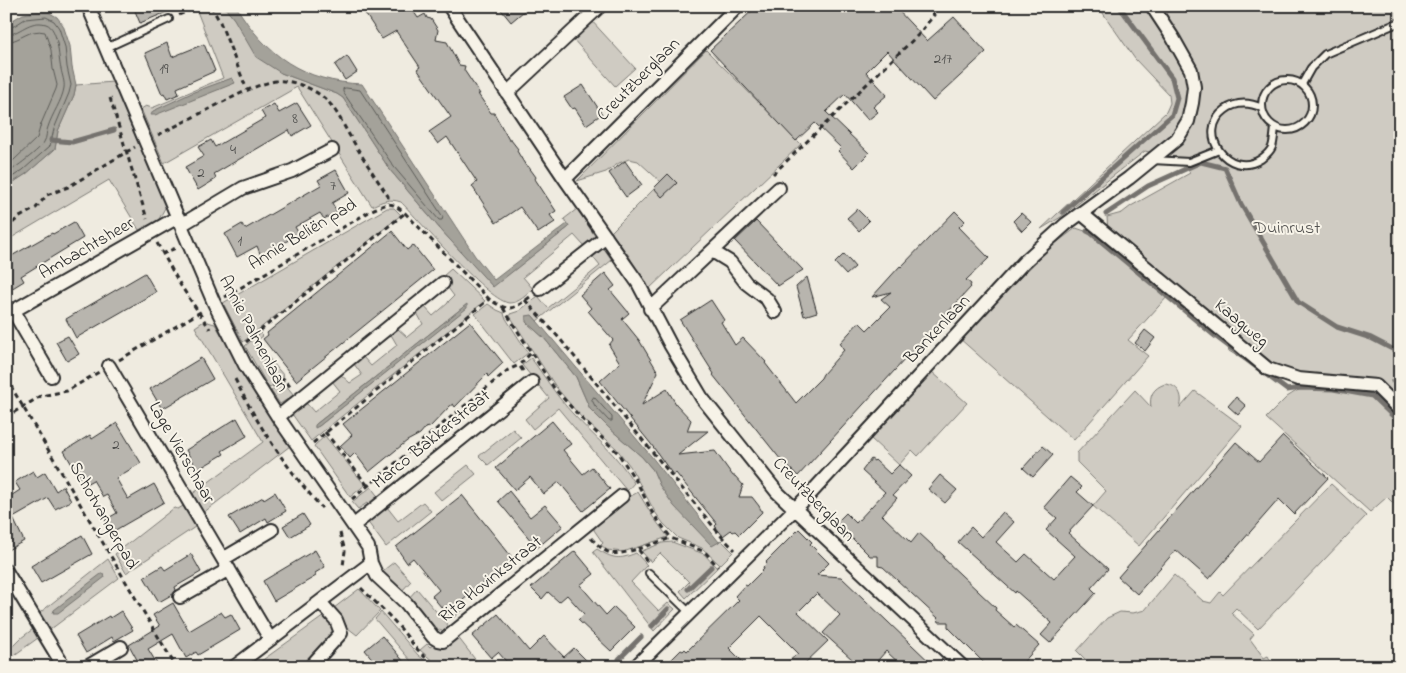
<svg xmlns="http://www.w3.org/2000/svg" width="1406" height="673" viewBox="0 0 1406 673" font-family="'Indie Flower',sans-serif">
<rect width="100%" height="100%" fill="#efebe0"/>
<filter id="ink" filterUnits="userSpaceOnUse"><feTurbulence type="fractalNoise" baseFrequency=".02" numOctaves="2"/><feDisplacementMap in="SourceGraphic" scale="10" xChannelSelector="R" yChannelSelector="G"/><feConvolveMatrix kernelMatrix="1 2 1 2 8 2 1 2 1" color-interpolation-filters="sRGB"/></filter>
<g filter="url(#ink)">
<path fill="#cfcbc2" stroke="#7d7b76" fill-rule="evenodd" d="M195 6H226V9L281 73 337 94 343 98 390 170 441 230 493 286 569 227 564 219 577 209 595 236 584 246 574 235 523 277 533 289C526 295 519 303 510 303 491 304 418 219 401 202 389 198 383 201 372 206L297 87 164 163 141 109 146 106 152 108 223 78Z
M1098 6H1400V396L1321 384 1278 381 1229 351 1221 323H1224L1213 313 1211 315 1108 233 1107 217 1122 213 1131 206 1190 173 1181 158 1178 159 1145 151 1061 217 1041 229 1166 112 1170 103 1169 95 1135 59Z
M590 19 635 68 615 86 572 38Z
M706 50 801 144 648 290 629 256 611 232 661 182 638 161 629 159 619 163 606 172 577 181Z
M113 82 166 206 158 221 139 230 109 180 6 241V187L26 174 55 149 58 131 74 95 76 85Z
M387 208H394L401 215 243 342 223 303Z
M1076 228 1091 233 1168 296 1128 340 1148 356 1074 440 959 338 1052 246Z
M603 247 612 260 537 321 532 315 526 322 544 338 576 377 590 409 608 427 642 457 653 470 660 486 719 542 721 540 733 552 720 565 702 548 678 538 663 523 655 512 630 466 616 448 581 417 556 387 510 316V314L519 311 538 296 548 308 600 266 592 256Z
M451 269 485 301 311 441 292 414 301 409 299 406 304 403 307 404 314 412 340 391 332 381 339 373 350 383 362 375 354 364 360 357H363L371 366 397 345 390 333 397 328 407 337 423 324 417 313V310L423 305 433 316 448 303V302L454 296 448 288 449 282 443 276ZM466 305V308L319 426 315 427 316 424Z
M488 304 497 310 504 313 505 317 528 353 514 364 475 314Z
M204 321 215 324 264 408 290 446 203 513 191 495 263 442 195 327Z
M260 333 263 336 255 342 284 376 269 388 245 346Z
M531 358C545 377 557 397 573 414 596 439 616 453 634 483L627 491 558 408 533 429 525 419 549 398 522 365Z
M931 371 967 403 918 456 912 450 899 465 870 438Z
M283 382 294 395 280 404 271 391Z
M1165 384C1178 385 1184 395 1180 408L1195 391 1242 426 1139 546 1093 506 1106 491 1077 462V453L1135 390 1151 407C1149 396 1153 388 1165 384Z
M1301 388 1333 389 1372 396 1400 423V510L1387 497 1370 512 1266 418 1287 397Z
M513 429 521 438 488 465 479 456Z
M325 436 365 485 350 497 314 446Z
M468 465 476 474 442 501 434 492Z
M1331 484 1366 516 1258 629 1236 608 1231 613 1254 634 1250 639 1264 658 1268 656 1274 667H1093L1077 651 1107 618 1120 612 1133 613 1145 610 1174 575 1203 601 1211 603 1220 592 1223 595Z
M371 487 379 498 370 505 367 503 358 509 352 502Z
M638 492 653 517 668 537 623 552 607 550 601 545 603 543 594 530V525L631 496Z
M423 502 431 511 386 547 367 521 387 507 398 521Z
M185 505 198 525 126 573 115 554 174 508 178 509Z
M672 542 704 554 717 568 686 598 680 591 689 582 660 553 651 562 642 552V551L662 543Z
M597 549C613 559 619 560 636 553L647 565 631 582 659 611 668 603 675 609 654 631 593 552Z
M108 559 119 578 47 632 37 615Z
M394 562 411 581 401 592 380 573Z
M359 589 380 611 357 635 348 628 334 608Z
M417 589 451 629 441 631 435 628 408 599Z
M381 612 418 655 433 667H416L375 619Z
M324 616 333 627V638L306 667H253Z
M33 629 38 638 6 661V653L21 638Z
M457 636 481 667H443L435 663 420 650 427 644 430 647 433 645C444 650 450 643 457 636Z"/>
<path fill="#a4a29a" stroke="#74726e" d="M226 6H236C265 55 304 82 362 84L475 256 494 280 567 224 569 227 493 287 441 230 390 170 343 98 337 94 281 73 256 57 234 19 226 9Z
M37 12H48L57 17 63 25 70 46 72 67 76 85 74 95 58 131 55 149 26 174 6 187V24L23 14Z
M232 78 235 83 155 115H151L153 111 194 92Z
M467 304V308L319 426 315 428V425Z
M532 315 651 456 719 542 712 546 674 506 660 486 653 470 642 457 608 427 590 409 576 377 544 338 526 322V316Z
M101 574H104L105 577 58 613H53L54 610Z"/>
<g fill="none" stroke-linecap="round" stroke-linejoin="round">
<path stroke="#5b5b57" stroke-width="1" d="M6 28 14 26 25 19 46 17 54 21 59 28 65 47 67 67 71 85 69 93 54 129 50 146 23 170 6 181
M6 35C20 34 29 19 46 24 59 28 58 58 61 69 62 75 65 82 64 88 62 101 52 114 48 127 46 131 47 138 44 142 41 149 14 169 6 174
M6 42C21 41 29 28 45 32L51 50 53 69 57 85 56 89 41 124 37 138 14 160 6 165
M346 88 360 90 443 217 442 220H439L394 167 343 92V89Z
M594 397 612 417V421H609L595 406 592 400Z"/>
<path stroke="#74726e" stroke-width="5" d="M51 140 72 142 114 130
M1063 212 1172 115 1177 98 1172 78 1119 6
M1106 214 1148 186 1201 162 1225 168 1241 204 1298 302 1337 327 1371 338 1400 353
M1087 231 1091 233 1215 336 1287 390 1301 388 1333 389 1372 396 1400 423
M688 589 711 567
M652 626 668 609
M619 659 641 637"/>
</g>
<path fill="#b8b5ae" stroke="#2b2b2b" d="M133 6H179V7L140 23Z
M360 6H410L418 18 425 14 427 18 431 19 438 30 436 40 447 42 459 65 465 66 464 70 480 94H478L491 113H494L509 140H511L518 149 517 151 526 166H528L536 177 535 179 556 211 550 215 555 222 538 233 520 207 496 223 472 186 477 182 447 137 438 144 429 132 451 117 417 69 420 67 396 31 382 39Z
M498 6H530L511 22Z
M757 6H894L927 41 954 17 986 52 933 101 887 51 866 72 887 95 873 107 878 112 868 120 845 94 826 112 869 153 854 168 838 151 841 148 815 123 796 141 710 50Z
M167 43 172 57 204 44 215 71 177 88 179 94 167 99 164 93 162 94 145 53Z
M347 56 357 72 345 80 335 65Z
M583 85 602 114 586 125 575 108 572 109 564 97Z
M297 103 311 125 292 136 289 130 214 174 216 179 198 190 185 167 204 156 198 147 211 140 215 147 265 118 261 111 274 104 279 113Z
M625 161 642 185 626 197 609 173Z
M336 170 349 193 332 203 337 212 324 219 320 213 295 227 299 234 261 256 257 246 237 257 225 234 242 224 245 229 321 185 318 180Z
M668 174 677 183 662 197 654 188Z
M857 209 869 221 859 231 847 218Z
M955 211 965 221 959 227 989 258 966 280 971 284 970 286 971 287 798 476 781 460 713 375 714 374 680 320 711 300 724 320 721 322 735 345 743 338 766 362 765 363 796 403 821 378 823 374 844 350 840 343 859 322 867 330 890 307 881 299 891 292 872 297 900 266 901 267Z
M1021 213 1031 222 1022 231 1013 221Z
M756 221 803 270 778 286 735 241Z
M74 222 83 238 21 276 24 281 6 292V266L11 263 8 258 52 233 53 234Z
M392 231 407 250 413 245 433 270 296 381 263 339 268 335 267 333Z
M844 254 855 267 846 275 835 263Z
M145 273 156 292 76 338 66 319Z
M605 273 615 286 610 290 629 313 622 319 639 340 658 372 642 405 667 389 676 404 691 420 687 431H708L678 455 715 451 733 476H735L743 485 739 497H752L759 506 762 512 739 535 735 531 733 532 731 530 723 536 715 526 717 524 676 473 673 475 651 444 600 381 620 363 609 345 613 340 588 311 591 308 580 295Z
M807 277 817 312 804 316 796 287Z
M470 322 503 363 488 377 487 374 455 407 453 404 450 406 430 427 425 428 420 434 407 441 369 472 355 453 350 458 340 446 352 435 343 424Z
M1145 330 1155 338 1145 351 1135 343Z
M68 336 79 354 67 361 56 342Z
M201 358 213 379 162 409 150 389Z
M1236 397 1246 406 1238 415 1228 406Z
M237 418 247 436 222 451 224 454 197 470 186 450Z
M552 421 571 444 563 450 583 474 592 467 610 489 583 511 559 482 544 494 530 477 515 490 496 468Z
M117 423 141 463 116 478 128 499 154 484 164 502 112 532 105 520 117 513 107 495 103 497 93 480 84 485 64 451 90 435 92 439Z
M1283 436 1328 478 1294 514 1279 499 1209 579 1176 550 1137 594 1118 577 1236 442 1259 462Z
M1043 446 1053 455 1033 477 1023 468Z
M871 459 874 461 875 460 890 474 899 465 911 476 893 495 897 498 882 515 911 543 919 533 944 556 943 558 996 608 995 610 1014 627 1016 625 1039 645 1019 667H988L948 627V622H939L938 618 883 567 878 566V556H870L853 539H849V535L836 523 846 513 856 523 885 492 862 471Z
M33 471 37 477 45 472 56 491 63 486 71 501 55 509 48 498 13 518 24 541 6 551V499L20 490 15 482Z
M940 475 957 490 945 503 928 489Z
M1070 477 1082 487 1077 492 1093 506 1068 533 1108 569 1091 588 1096 593 1050 643 1041 635 1052 623 1016 591 1015 593 958 542 971 527 981 537 1003 512 1014 522 996 542 1018 562 1026 554 1054 579 1075 556 1046 530 1057 518 1044 507Z
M509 491 530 517 545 505 563 526 537 548 498 501Z
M275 492 286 511 268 522 266 518 240 534 229 517 263 497 264 499Z
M462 495 511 556 510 557 512 559 487 583 485 581 462 601 466 607 451 619 432 596 439 590 413 558 407 563 396 547Z
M303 514 310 525 290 537 283 526Z
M799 529 812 542 810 544 829 563 817 575 841 577 935 667H903L886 651 872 667H847L853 660 823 633 840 615 817 593 798 612 828 641 801 667H783L798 653 761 616 729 648 748 667H678L671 660 681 650 683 651 685 649 687 651 739 600 735 596 745 585 747 586 764 569 763 567 767 563 766 562Z
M82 535 92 554 41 583 31 566Z
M315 550 325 567 315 573 316 576 274 601 263 581Z
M575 551 594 574 580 585 606 615 614 607 635 627 611 651 578 620 584 614 567 595 559 602 548 592 542 599 531 588Z
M191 554 201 572 175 587 176 590 173 594 159 602 144 577 162 566 165 570Z
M173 603 189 631 221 612 225 617 231 614 240 630 198 655 196 652 186 658 173 634 148 649 159 667H141L129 645 160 626 153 615Z
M121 611 133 630 114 641 112 637 86 653 76 636 109 616 110 618Z
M498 614 529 651 544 636 564 657 574 648 587 661 579 667H511L498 652 491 658 472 636Z
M382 636 395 651 408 667H379L365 650Z"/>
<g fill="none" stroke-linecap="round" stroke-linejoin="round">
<defs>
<path id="lane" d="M106 48 169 19
M1262 105a25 25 0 1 1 50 0a25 25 0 1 1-50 0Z
M1302 84 1311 68 1325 54 1400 22
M1262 108C1249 102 1237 101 1225 110 1195 132 1228 180 1261 159 1265 156 1270 152 1272 147 1274 141 1274 134 1275 128
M1152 160 1189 162 1219 150
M649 573 690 613"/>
<path id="street" d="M88 6 214 303 245 365 278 417 368 547 371 563 234 667
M449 6 565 179 638 283 671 346 702 398 777 492 963 667
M507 93 600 6
M565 179 738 6
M1081 213 1268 369 1298 379 1376 386 1400 410
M181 225 243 188 292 171 332 150
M712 251 730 262 746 283 767 299 775 312
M540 289 606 237
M650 309 779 188
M13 311 51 376
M6 315 178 217
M109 366 270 639
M278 417 443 283
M354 525 532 382
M223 559 272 530
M371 563 377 576 406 603 433 637 438 640 443 641 622 496
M6 571 64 667
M180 597 229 569
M87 667 121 647
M310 667 341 633 336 620 320 602
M635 667 811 493 1024 262 1066 224 1129 178 1177 139 1188 121 1192 103 1194 87 1191 70 1173 38 1152 6"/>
</defs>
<use href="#lane" stroke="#2b2b2b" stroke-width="10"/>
<use href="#street" stroke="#2b2b2b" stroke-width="16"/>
<path stroke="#2b2b2b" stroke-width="3" stroke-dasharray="5 4" stroke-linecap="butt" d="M211 6 220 22 247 90
M179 15 199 6
M110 98 147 219
M158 135C180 124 201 113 223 102 240 94 257 84 276 81 294 79 320 91 331 105 340 116 345 129 353 141 364 160 376 178 388 196V203
M773 174 918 35 934 15 929 6
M6 229 18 218 36 208 47 195 68 187 135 147
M157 243 181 286 210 329
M162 254 176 248
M225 297 374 209C391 202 391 202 405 213L489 299C509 312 511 311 530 297
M525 300 560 339 722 537 735 550
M503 308 554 388 582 419 618 453 638 484 652 512 671 538 705 552 718 567
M246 342 405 213
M119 360 202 311
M523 371 519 365 531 353
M6 378 176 667
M235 379C258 426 287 469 322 508
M1391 382 1400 379
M273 387 284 379 292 389
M6 417 41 396 67 391 99 372
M325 432 368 486
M313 443 489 299
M352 499 508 370 519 365
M340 533 345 551 343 566
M591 538C609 557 613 556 638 549L648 563
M638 549 671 538
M361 588C371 598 382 608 392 619 408 635 418 656 439 667"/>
<use href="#lane" stroke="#f7f3e8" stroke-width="6"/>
<use href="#street" stroke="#f7f3e8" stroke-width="12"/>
</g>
</g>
<g text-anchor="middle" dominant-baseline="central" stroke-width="4" stroke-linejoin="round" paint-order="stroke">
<g font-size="15" fill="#4e4e4c">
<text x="943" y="59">217</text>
<text x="164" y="69">19</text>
<text x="295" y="119">8</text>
<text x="233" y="150">4</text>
<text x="201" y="173">2</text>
<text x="333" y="186">7</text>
<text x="240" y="241">1</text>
<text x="116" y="445">2</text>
</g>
<g font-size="18" fill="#2b2b2b" stroke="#f7f3e8">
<text transform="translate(639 80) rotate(-45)">Creutzberglaan</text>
<text transform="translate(303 235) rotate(-31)">Annie Beliën pad</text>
<text transform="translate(87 249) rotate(-30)">Ambachtsheer</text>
<text transform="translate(1241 324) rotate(40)">Kaagweg</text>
<text transform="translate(938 330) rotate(-47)">Bankenlaan</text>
<text transform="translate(253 334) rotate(62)">Annie Palmenlaan</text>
<text transform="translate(432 440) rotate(-39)">Marco Bakkerstraat</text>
<text transform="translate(181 453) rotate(60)">Lage Vierschaar</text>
<text transform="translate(813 500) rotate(46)">Creutzberglaan</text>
<text transform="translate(103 516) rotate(60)">Schotvangerpad</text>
<text transform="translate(491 580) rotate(-39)">Rita Hovinkstraat</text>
</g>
<g font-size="18" fill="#545351" stroke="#f7f3e8">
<text x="1287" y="229">Duinrust</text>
</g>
</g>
<rect width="1406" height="673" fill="none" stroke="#f7f3e8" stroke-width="25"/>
<rect x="12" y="12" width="1381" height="648" fill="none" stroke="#2b2b2b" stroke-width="2" filter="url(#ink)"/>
</svg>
